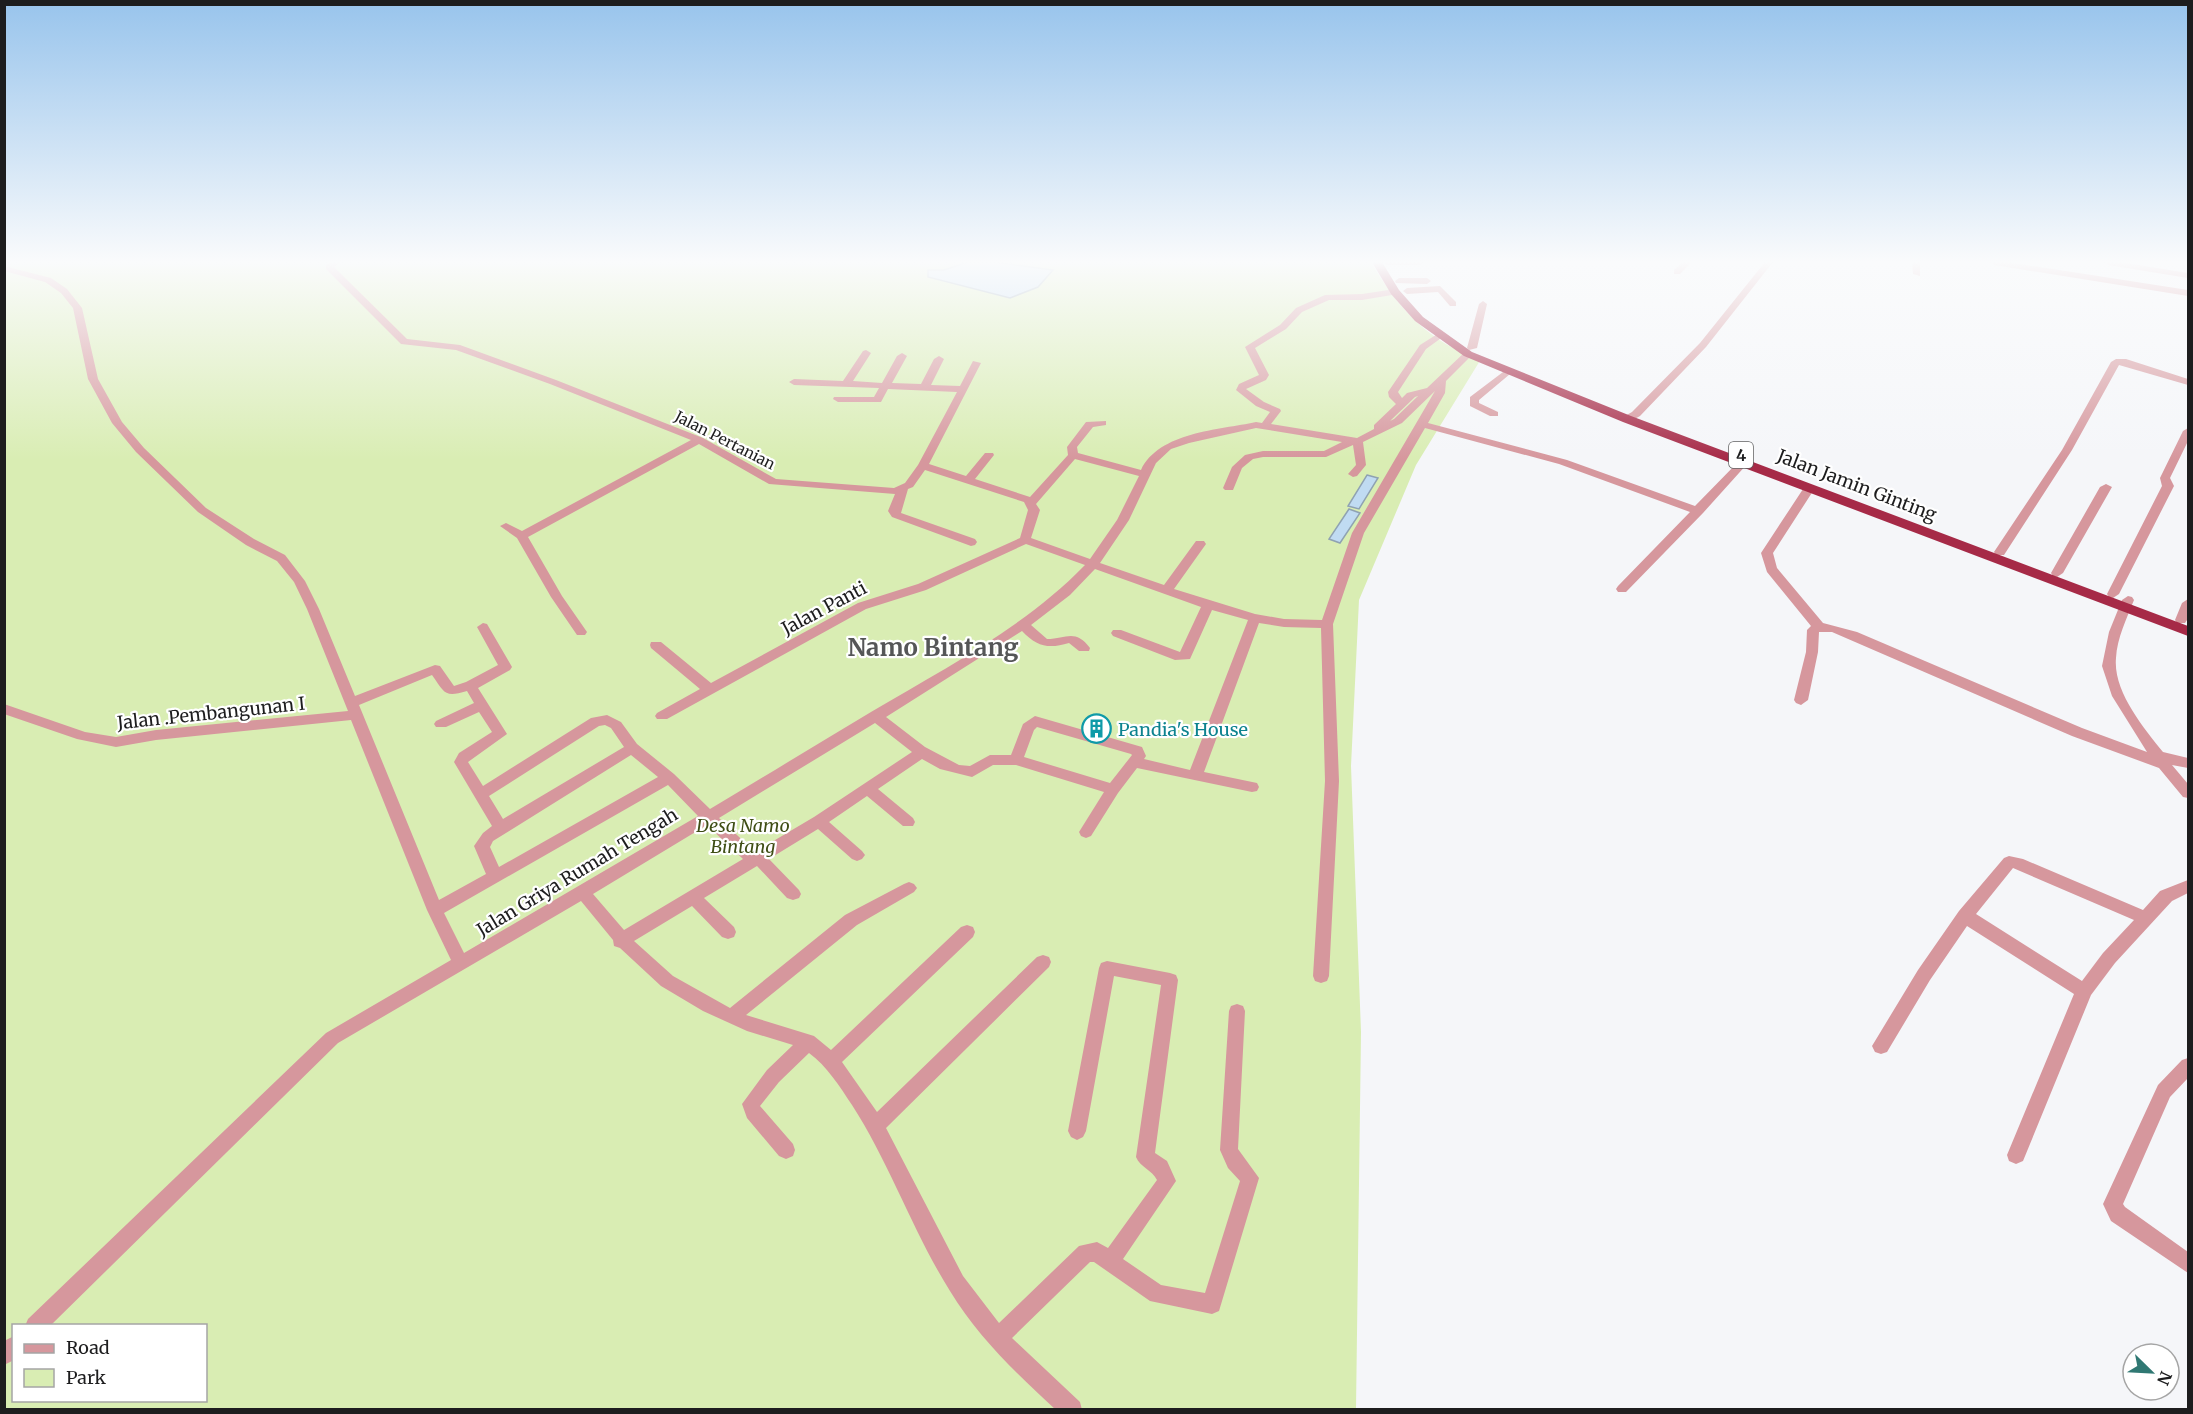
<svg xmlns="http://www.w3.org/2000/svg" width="2193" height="1414" viewBox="0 0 2193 1414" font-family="Merriweather,serif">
<rect width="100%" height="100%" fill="#f5f6f9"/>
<path fill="#d9edb3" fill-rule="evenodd" d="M5 262H1371C1396 306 1431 345 1481 359L1416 465 1359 600 1351 766 1361 1032 1356 1409 5 1410ZM14 1326H206V1400H14Z"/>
<path fill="#c0dbf2" stroke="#8fa2b2" stroke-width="1.5" d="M968 262H993L1053 270 1038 287 1010 298 928 277V270H944Z
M1367 475 1378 478 1359 509 1348 506Z
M1349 509 1360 513 1340 543 1329 539Z"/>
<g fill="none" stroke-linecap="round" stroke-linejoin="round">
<path fill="#d6979d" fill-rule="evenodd" d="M332 262H341L334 267 407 339 460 345 556 380 703 438 776 479 894 488 905 483 918 465 957 392 888 389 881 402H838L833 399 834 397H874L879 388 794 385 789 382 794 379 843 381 863 351 866 350 871 353 853 381 882 383 897 356 902 353 907 356 892 383 921 384 934 359 939 356 944 359 931 385 960 386 973 361 981 363 929 464 966 476 985 453H993L994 455 975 479 1030 497 1068 455 1067 447 1086 422 1106 421V425L1093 427 1077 447 1078 453 1141 470C1159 432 1219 430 1256 422L1262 423 1270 412 1256 406 1236 390 1239 384 1259 375 1245 347 1280 325 1296 308 1325 295 1362 294 1395 289 1399 292 1398 294 1362 300H1329L1302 312 1286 329 1255 348 1269 375 1266 380 1246 389 1264 402 1280 409 1281 411 1271 424 1357 438 1374 429V425L1396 404 1389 397 1388 392 1420 345 1439 333 1444 336 1426 349 1398 392 1402 398 1407 393 1427 388 1465 352 1473 354 1446 381 1445 393 1428 423 1567 460 1695 506 1739 461 1743 460 1748 463 1703 513 1626 592H1618L1616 589 1618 586 1690 512 1559 464 1425 428 1364 533 1333 624 1339 781 1329 976 1327 981 1321 983 1315 981 1313 976 1325 781 1321 628 1284 627 1259 623 1204 772 1257 783 1259 787 1257 791 1252 792 1137 768 1118 793 1091 836 1086 838 1081 836 1079 832 1104 792 1016 765H993L972 777 940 769 922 759 878 789 913 818 915 822 913 826H903L867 796 829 822 862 851 865 855 862 859 857 861 852 859 818 829 769 859 799 890 801 894 799 898 793 900 787 898 757 866 704 898 734 927 736 932 734 937 728 939 722 937 692 906 634 941 673 976 730 1008 845 915 904 884 909 882 914 884 917 888 914 892 857 925 746 1015 814 1036 831 1050 961 927 967 925 973 927 975 932 973 937 842 1062 877 1112 1037 957 1043 955 1049 957 1051 962 1049 967 886 1128 963 1276 999 1323 1079 1246 1097 1242 1108 1248 1157 1180C1152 1170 1140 1167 1136 1157L1161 985 1114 976 1086 1131 1083 1137 1077 1140 1071 1137 1068 1131 1099 968 1101 963 1107 961 1170 973 1176 975 1178 980 1155 1153 1167 1161 1176 1181 1123 1259 1161 1285 1205 1293 1240 1181 1228 1168 1220 1150 1229 1011 1231 1006 1237 1004 1243 1006 1245 1011 1238 1149 1259 1178 1219 1311 1212 1314 1150 1301 1094 1262H1090L1012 1338 1080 1402 1082 1410H1056C1016 1373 978 1337 950 1291 913 1232 890 1164 852 1105 840 1087 827 1066 809 1053L779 1082 760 1106 793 1144 795 1150 793 1156 786 1159 779 1156 747 1118 742 1104 767 1070 793 1045 747 1031 703 1011 661 986 620 948 614 946 613 940 581 901 338 1043 50 1326H25L28 1319 326 1033 451 960 427 910 351 720 156 740 116 747 77 739 4 714V704L85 732 116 737 156 730 348 711 307 609 294 582 277 561 246 545 198 512 136 452 112 423 88 379 73 308 61 293 45 282 4 271V266L51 278 67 289 82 308 98 379 122 422 144 448 206 508 254 539 285 555 305 581 319 609 355 696 435 665 440 666 454 686 466 682 498 665 477 627 483 623 487 624 512 667 510 670 478 688 507 734 468 762 483 786 591 718 607 715 621 722 637 744 674 774 710 809C764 777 817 744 871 712 945 668 1024 628 1085 565L1026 544 926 590 866 609 667 719H657L655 716 657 713 700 689 651 648 650 645 651 642H661L711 683 858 603 918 584 1020 538 1028 510 1024 502 925 470 913 487 908 489 901 513 975 539 977 542 975 545 971 546 892 517 888 511 895 494 769 484 699 444 528 537 562 596 587 632 585 635H577L551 597 517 538 500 526 506 523 522 531 691 440 550 384 456 350 401 344 326 269V265ZM1435 391 1352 533 1322 620 1284 619 1255 614 1174 589 1206 544 1204 541H1196L1164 585 1100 563 1129 520 1156 463 1171 449 1189 443 1256 428 1342 442 1324 451H1263L1245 455 1232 467 1223 488 1225 490H1233L1242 468 1253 459 1263 457H1326L1353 445 1356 465 1348 474 1353 477 1357 476 1366 465 1363 442 1402 423ZM1418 396 1394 419 1390 421 1415 397ZM1075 459 1139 476 1117 520 1090 559 1031 538 1040 510 1036 504ZM1095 569 1201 607 1180 652 1121 630H1113L1111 633 1113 636 1175 660 1190 659 1212 610 1248 620 1190 770 1144 759 1146 756 1142 747 1035 716 1023 724 1011 755H990L970 766 959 765 925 747 886 717 1022 631C1037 647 1049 649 1069 643L1079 651H1089L1090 648C1075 628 1066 639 1047 639L1031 625 1070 595ZM432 675C445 693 444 698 467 691L474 703 436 721 434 724 436 727H446L479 712 492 732 459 753 454 762 492 826 483 833 474 846 486 874 439 900 359 705ZM875 723 912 752 814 817 755 852 719 818ZM605 725 611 728 624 747 503 819 489 796 599 726ZM1037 727 1131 754 1132 755 1110 783 1024 757 1034 730ZM631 755 658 777 499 867 490 847 493 841ZM668 785 698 816 464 953 444 913ZM707 825 743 859 624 930 593 894Z
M1383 262H1424L1420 265H1387Z
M1683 262H1692L1680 274H1674V270Z
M1765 262H1773L1706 347 1640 416 1631 421H1623V417L1632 412 1700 343Z
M1912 262H1920V276L1913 274Z
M1990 262H2007L2188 290V296L1994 265Z
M2104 262H2120L2188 273V278L2108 265Z
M1399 278H1427L1431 281 1427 284 1396 283 1395 281Z
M1440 286 1456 302V306H1450L1438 292 1407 294 1403 291 1407 288Z
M1483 301 1487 304 1477 348 1469 350 1467 348 1479 304Z
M2126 359 2188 379V385L2119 365 2072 450 2004 555H1996L1994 552 2062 450 2111 362 2116 359Z
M1507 369 1512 372 1510 374 1479 400V403L1498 412V416H1490L1470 406V397Z
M2188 428V441L2170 478 2174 486 2119 594 2113 598 2109 597 2107 594 2162 486 2160 478 2183 431Z
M2106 484 2112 487 2063 573 2057 577 2053 576 2051 573 2100 487Z
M1809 485 1815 488 1773 553 1777 568 1823 623 1857 632 2082 728 2147 752 2112 696 2102 666 2109 632 2122 600 2128 596 2132 597 2134 600C2127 618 2117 638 2116 658 2113 691 2143 727 2163 752L2188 758V768L2172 765 2188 784V798L2183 797 2159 768 2072 736 1832 632H1819L1818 652 1808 700 1801 705 1796 703 1794 700 1806 652 1807 630 1811 626 1767 572 1761 553 1805 486Z
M2188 599 2187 620 2185 623H2177L2175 620 2182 603Z
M2009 856 2023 859 2143 910 2160 891 2188 880V893L2172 901 2115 963 2091 995 2023 1161 2016 1164 2009 1161 2007 1155 2074 994 1967 926 1930 980 1887 1052 1881 1054 1875 1052 1872 1046 1918 970 1959 911 2004 858ZM2013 868 2134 920 2103 953 2082 981 1976 914Z
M2188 1058V1078L2170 1097 2123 1204 2125 1207 2188 1252V1273L2111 1221 2103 1204 2158 1085 2182 1060Z
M14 1336V1360L4 1365V1341Z"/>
<path fill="#a62a47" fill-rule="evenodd" d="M1372 262H1382L1399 290 1423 317 1472 352 1631 416 2188 626V636L1623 422 1464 356 1415 321 1391 294Z"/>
</g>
<linearGradient id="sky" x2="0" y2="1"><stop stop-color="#98c4ec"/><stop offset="0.57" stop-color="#fafbfc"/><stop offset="1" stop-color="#fafbfc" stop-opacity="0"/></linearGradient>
<rect width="2193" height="460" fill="url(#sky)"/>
<defs>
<symbol id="building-ring" viewBox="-11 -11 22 22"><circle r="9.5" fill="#fff" stroke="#0f9aa8" stroke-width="1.5"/><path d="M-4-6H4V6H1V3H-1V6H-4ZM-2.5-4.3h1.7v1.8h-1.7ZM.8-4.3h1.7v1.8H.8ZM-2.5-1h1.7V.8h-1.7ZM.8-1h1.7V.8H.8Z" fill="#0f9aa8"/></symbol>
</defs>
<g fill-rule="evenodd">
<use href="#building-ring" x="1080" y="712" width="33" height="33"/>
</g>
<g text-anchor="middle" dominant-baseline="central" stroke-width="4.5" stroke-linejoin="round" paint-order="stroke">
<g font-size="15" fill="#1d1d1e" stroke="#fff">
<text transform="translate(725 440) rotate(27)">Jalan Pertanian</text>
</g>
<rect fill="#fff" stroke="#616162" stroke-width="1.5" x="1729" y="442" width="24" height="26" rx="4.5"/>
<g font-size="16" font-weight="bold" fill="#1d1d1e">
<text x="1741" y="455">4</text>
</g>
<g font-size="18" fill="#1d1d1e" stroke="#fff">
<text transform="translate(1857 485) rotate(21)">Jalan Jamin Ginting</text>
<text transform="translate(824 608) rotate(-28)">Jalan Panti</text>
<text transform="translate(211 713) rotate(-6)">Jalan .Pembangunan I</text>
<text transform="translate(577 872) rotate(-31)">Jalan Griya Rumah Tengah</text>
</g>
<g font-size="18" fill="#0d838f" stroke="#fff" text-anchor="start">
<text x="1118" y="729">Pandia's House</text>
</g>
<g font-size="18" font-style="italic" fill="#3f4e15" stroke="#fff">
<text x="743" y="825">Desa Namo<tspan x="743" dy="21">Bintang</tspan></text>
</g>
<g font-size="24" font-weight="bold" fill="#555657" stroke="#fff">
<text x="933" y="647">Namo Bintang</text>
</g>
</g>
<rect width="2193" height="1414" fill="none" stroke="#1d1d1e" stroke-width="12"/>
<rect x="12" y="1324" width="195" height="78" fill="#ffffff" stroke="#a5a5a5" stroke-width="1.5"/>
<rect x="24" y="1344" width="30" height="9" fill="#d6979d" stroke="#a5a5a5" stroke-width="1.5"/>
<text x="66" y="1354" font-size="18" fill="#1d1d1e">Road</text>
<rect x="24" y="1369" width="30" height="18" fill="#d9edb3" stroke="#a5a5a5" stroke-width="1.5"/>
<text x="66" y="1384" font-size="18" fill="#1d1d1e">Park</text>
<g transform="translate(2151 1372) rotate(114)"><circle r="28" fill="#ffffff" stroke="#a5a5a5" stroke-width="1.5"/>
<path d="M0-4.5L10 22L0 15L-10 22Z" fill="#307873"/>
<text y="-9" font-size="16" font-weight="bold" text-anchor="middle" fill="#1d1d1e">N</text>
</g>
</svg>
